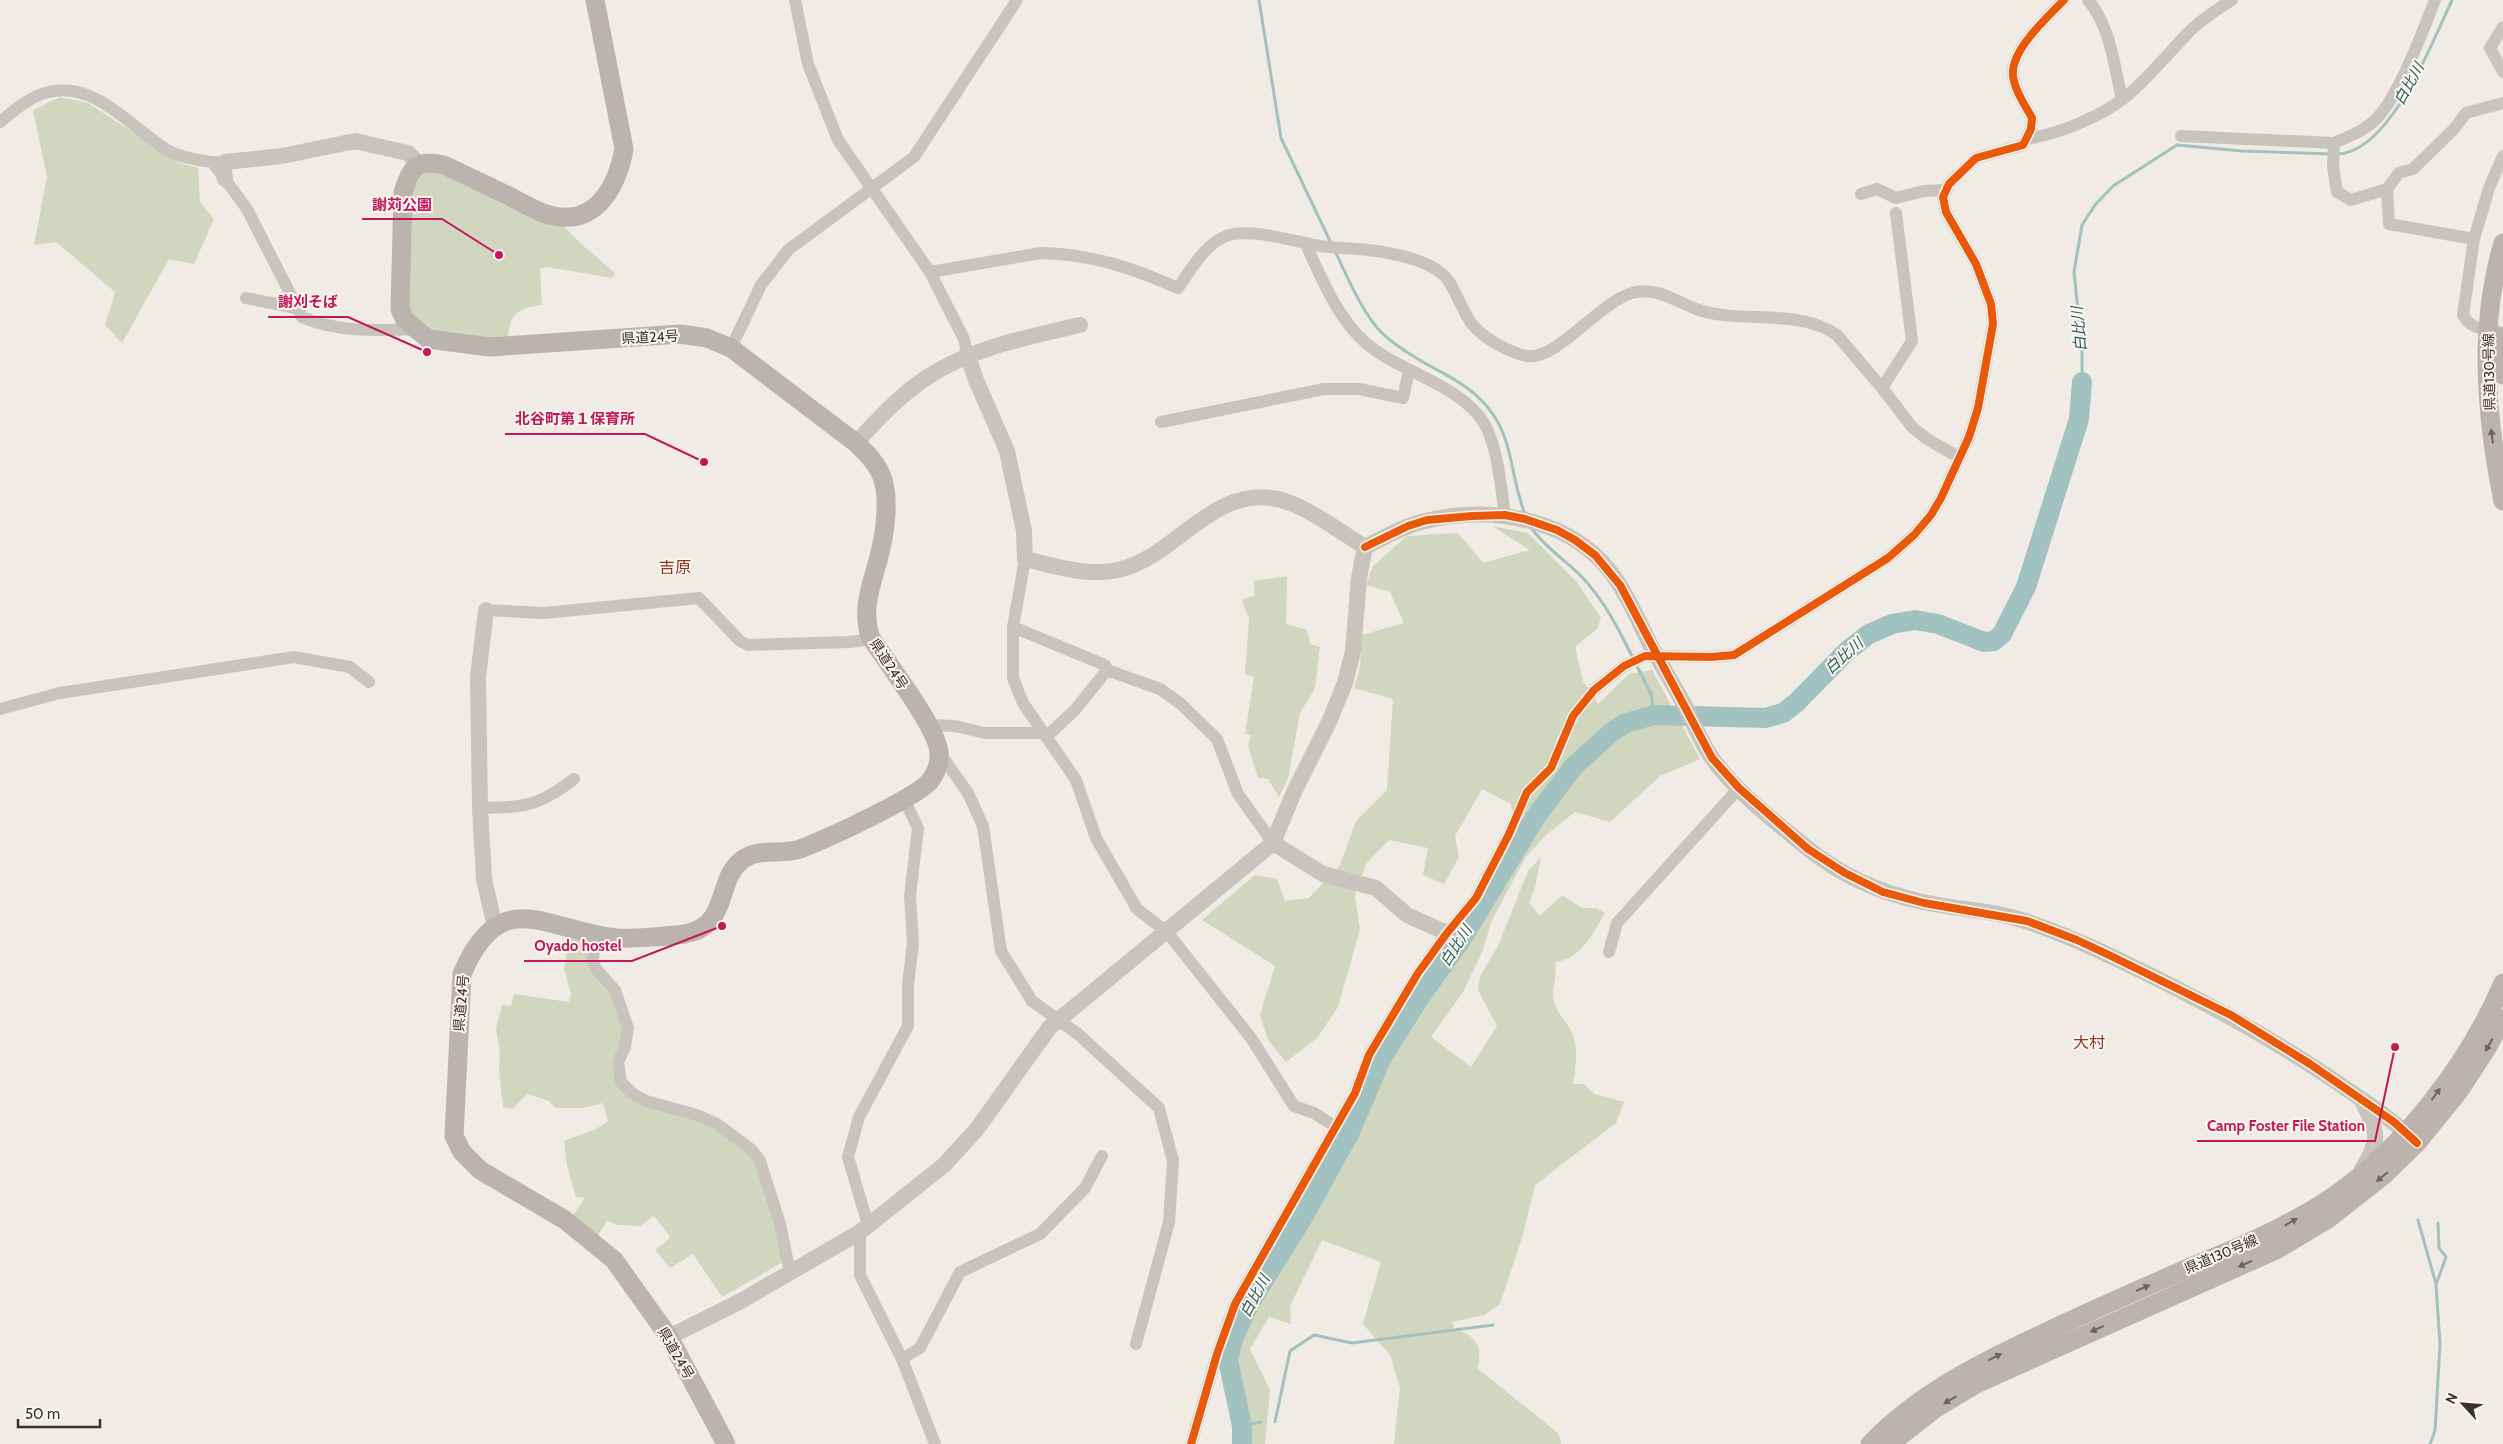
<svg xmlns="http://www.w3.org/2000/svg" width="2503" height="1444" viewBox="0 0 2503 1444" font-family="Cabin,'Noto Sans JP',sans-serif">
<rect width="100%" height="100%" fill="#f0ebe5"/>
<path fill="#d1d6bf" d="M60 97 88 103 180 163 198 168 200 202 214 219 194 264 169 259 122 343 105 325 115 292 56 242 34 245 47 177 33 110Z
M419 164 553 215 579 242 615 273 612 278 547 267 540 269 542 305C514 308 507 318 508 346L428 339 405 320 403 193Z
M1492 526 1528 533 1576 581 1601 618 1597 629 1575 647 1583 681 1598 704 1629 674 1652 670 1700 759 1660 776 1610 822 1575 812 1546 835 1525 858 1491 922 1483 950 1463 992 1431 1037 1471 1067 1497 1026 1478 990 1480 976 1498 946 1528 871 1541 857 1535 888 1529 903 1540 916 1562 895 1582 908H1596L1605 913C1593 934 1581 959 1555 962 1558 978 1551 989 1554 1001 1556 1011 1564 1019 1569 1027 1580 1045 1576 1065 1573 1084H1583L1595 1094 1624 1102 1616 1123 1535 1185 1522 1238 1500 1304 1484 1315 1452 1322 1455 1329C1476 1335 1484 1348 1477 1368L1559 1434 1561 1444H1394L1400 1388 1390 1355 1363 1324 1381 1262 1322 1240 1290 1306 1291 1324 1269 1317 1250 1349 1270 1390 1265 1444H1250L1251 1426 1225 1358 1232 1330 1252 1287 1334 1147 1383 1046 1494 880 1517 835 1511 804 1482 789 1455 836 1459 857 1444 884 1423 875 1428 848 1389 840 1366 864 1355 896 1360 929 1338 1007 1317 1038 1286 1062 1268 1040 1260 1015 1275 966 1202 920 1255 875 1277 879 1285 901 1309 898 1340 865 1356 821 1387 790 1393 699 1354 688 1360 666 1362 635 1404 623 1390 592 1366 585 1373 566 1407 536 1458 533 1483 563 1530 550Z
M1287 576 1286 624 1307 630 1310 644 1320 647 1315 688 1300 713 1288 779 1279 797 1268 779 1258 778 1248 745 1251 735 1245 734 1254 677 1245 674 1249 619 1242 600 1255 595 1254 581Z
M571 929 595 934 593 958 626 1022 620 1059 622 1085C666 1103 713 1117 747 1152 763 1168 778 1238 783 1262L722 1297 693 1254 670 1268 655 1250 669 1239V1235L654 1216 640 1226 618 1225 607 1221 594 1241 569 1221 585 1198 576 1197 567 1166 564 1141 594 1130 608 1122 603 1103 583 1108H555L549 1101 527 1094 513 1109 503 1107 499 1072 500 1052 496 1029 502 1005 511 1006 514 994 569 1002 571 994 564 969Z"/>
<g fill="none" stroke-linecap="round" stroke-linejoin="round">
<path stroke="#a1c2c1" stroke-width="3" d="M1259 0 1281 138 1331 243
M2337 154C2390 153 2433 41 2452 0
M1335 251C1347 276 1358 303 1375 325 1384 337 1400 348 1413 356 1436 371 1464 381 1483 402 1515 435 1509 475 1525 514
M2082 382V350L2074 272 2082 225 2095 205 2113 186 2177 145 2242 151 2331 154
M1532 529C1546 548 1565 560 1582 577 1604 600 1619 630 1633 658
M1636 664 1651 694 1654 715
M2418 1220 2436 1284
M1275 1422 1290 1351 1314 1335 1352 1343 1493 1325
M1242 1426 1261 1422
M2430 1444 2435 1431 2440 1344 2436 1285 2446 1257 2439 1248 2438 1223"/>
<path stroke="#a1c2c1" stroke-width="20" d="M1242 1444V1426L1228 1360 1233 1339 1249 1304 1302 1219 1349 1134 1381 1059 1420 997 1461 940 1535 818 1574 766 1613 731 1626 723 1654 715 1765 718 1783 713 1796 703 1847 651 1869 634 1892 624 1915 620 1938 624 1984 642 1994 641 2002 634 2026 587 2079 419 2082 382"/>
<path stroke="#c9c3be" stroke-width="12" d="M795 0 808 64 838 140 930 272 964 339 968 356
M2088 0C2111 27 2114 66 2122 99
M2503 27 2490 48 2503 72
M0 122C15 110 30 96 49 92 95 80 133 130 169 151 179 157 209 163 221 162
M2181 136 2334 143
M2027 139C2061 133 2101 117 2128 95 2149 77 2167 55 2186 35 2199 21 2216 10 2232 0
M213 163 247 209 302 317C336 332 377 331 414 329
M2387 189 2351 200 2337 192 2333 167 2334 143C2348 137 2366 130 2377 118 2399 95 2423 31 2435 0
M1861 194 1877 189 1896 198 1924 191 1944 190
M2474 239 2389 224 2387 189 2399 173 2413 169 2454 129 2466 113 2503 103
M1305 243C1322 278 1336 317 1366 343 1399 372 1461 385 1484 423 1498 447 1501 489 1505 515
M930 272 1041 253C1091 254 1133 268 1178 288 1190 271 1205 244 1226 236 1250 227 1295 242 1320 246 1342 249 1365 248 1388 253 1404 256 1428 262 1441 273 1452 281 1454 293 1461 304 1464 311 1467 318 1472 324 1483 338 1510 353 1527 356 1556 361 1600 302 1632 293 1654 286 1676 301 1696 309 1741 325 1796 307 1837 335L1882 388 1912 427 1927 439 1960 458
M246 298 296 308
M2495 330C2481 329 2470 328 2463 315L2474 239 2489 188 2503 156
M731 348 761 285 788 250 914 157 1017 0
M1882 388 1912 341 1896 213
M1161 422 1324 389H1359L1403 398 1409 371
M1025 559 1013 627V678L1023 703 1076 780 1096 838 1137 909 1167 932 1251 1038 1294 1106 1314 1113 1336 1127
M486 610 544 613 699 598 740 641 748 645 850 642 872 639
M1013 627 1105 665 1107 670 1160 689 1181 704 1217 739 1238 794 1273 843
M0 709 60 693 294 657 350 667 369 682
M928 725 955 726 985 733H1044
M1046 737 1075 710 1107 670
M939 752 968 793 983 826 1001 951 1032 1001
M480 808C524 807 538 807 574 779
M595 933 593 961 596 969 615 990 628 1028 625 1047 618 1062 621 1082 633 1094 646 1101 697 1115 717 1124 752 1150 760 1161 780 1224 790 1273
M1609 952 1617 923 1739 788
M1078 1034 1159 1108 1173 1161 1169 1222 1136 1344
M868 1225 848 1157 859 1117 908 1026V985L913 943 910 896 918 828 904 799
M860 1232V1275L902 1359 935 1444
M902 1359 920 1348 960 1272 1040 1234 1085 1188 1102 1156
M1191 1444 1217 1354 1235 1304 1355 1093 1369 1055 1418 973 1447 933 1476 898 1509 834 1527 792 1551 768 1573 716 1594 690 1624 666 1645 656 1711 657 1734 655 1888 558 1914 535 1931 515 1941 498 1969 437 1978 408 1993 324 1991 304 1976 264 1946 212 1943 197 1949 184 1976 158 2023 145 2031 129 2032 118C2025 105 2015 91 2013 76 2010 50 2048 17 2064 0"/>
<path stroke="#c9c3be" stroke-width="16" d="M225 179 223 165 225 162 282 156 355 141 408 153 419 164
M968 356 976 380 1007 451 1024 531 1025 559C1054 566 1088 577 1118 570 1175 557 1210 489 1272 498 1302 502 1340 532 1365 547
M856 443C877 420 899 396 926 378 971 348 1028 337 1080 325
M1365 547C1385 537 1404 526 1425 521 1493 505 1576 518 1617 581 1630 600 1639 623 1650 644 1661 665 1674 685 1685 706 1694 723 1701 743 1712 758 1736 792 1774 821 1806 847 1840 875 1880 893 1923 902 1958 910 1996 910 2031 923 2072 937 2111 956 2150 975 2214 1007 2276 1041 2335 1081 2362 1100 2390 1117 2413 1140
M486 610 478 677 480 808 484 879 495 927
M1273 843 1323 874 1376 888 1407 915 1447 933
M2362 1101C2377 1131 2382 1139 2362 1169
M669 1337 741 1301 860 1232 944 1165 977 1129 1049 1028 1273 843 1294 792 1329 722 1345 683 1353 651 1359 578 1365 547"/>
<path stroke="#bab3ae" stroke-width="19" d="M595 0 624 149C618 182 600 221 560 217 541 215 523 203 507 195 486 185 465 175 444 165 417 159 410 167 403 193L400 309 405 320 428 339 490 347 680 334 707 338 731 348 856 443C865 452 874 460 880 472 892 496 884 540 877 564 870 589 862 610 870 636 886 662 936 725 939 752 940 762 936 773 930 781 916 798 824 840 800 849 782 855 762 848 745 858 714 877 732 925 685 934 672 936 631 939 617 938 546 931 501 882 462 974L454 1136 462 1152 480 1170 565 1220 614 1260 669 1337 726 1444
M2503 243C2478 327 2486 417 2503 501
M2503 336V375
M1870 1444C1918 1394 1980 1363 2042 1334 2092 1310 2143 1288 2193 1266 2237 1248 2280 1230 2320 1205 2398 1156 2467 1067 2503 983
M1890 1444 1936 1408 1976 1384 2278 1249 2328 1219 2384 1175 2417 1143 2459 1091 2487 1048 2503 1019"/>
<path stroke="#c9c3be" stroke-width="12" d="M1032 1001 1078 1034"/>
<defs>
<path id="cycleway" d="M1365 547 1408 526 1427 520 1472 516 1505 515 1525 519 1557 530 1575 540 1595 555 1620 585 1712 758 1739 788 1808 849 1845 873 1883 892 1924 903 2027 921 2077 940 2111 956 2231 1015 2310 1064 2394 1122 2417 1143
M1191 1444 1217 1354 1235 1304 1355 1093 1369 1055 1418 973 1447 933 1476 898 1509 834 1527 792 1551 768 1573 716 1594 690 1624 666 1645 656 1711 657 1734 655 1888 558 1914 535 1931 515 1941 498 1969 437 1978 408 1993 324 1991 304 1976 264 1946 212 1943 197 1949 184 1976 158 2023 145 2031 129 2032 118C2025 105 2015 91 2013 76 2010 50 2048 17 2064 0"/>
</defs>
<use href="#cycleway" stroke="#fbf5ee" stroke-width="11"/>
<use href="#cycleway" stroke="#e8590c" stroke-width="8"/>
</g>
<defs><path id="oneway-solid" d="M-6-.8H1V-3.2L6.5 0L1 3.2V.8H-6Z" transform="scale(1.25)"/></defs>
<g fill="#6e645f">
<use href="#oneway-solid" transform="translate(2492 436) rotate(-97)"/>
<use href="#oneway-solid" transform="translate(2489 1045) rotate(120)"/>
<use href="#oneway-solid" transform="translate(2436 1094) rotate(-54)"/>
<use href="#oneway-solid" transform="translate(2382 1177) rotate(140)"/>
<use href="#oneway-solid" transform="translate(2291 1222) rotate(-30)"/>
<use href="#oneway-solid" transform="translate(2245 1264) rotate(156)"/>
<use href="#oneway-solid" transform="translate(2143 1288) rotate(-23)"/>
<use href="#oneway-solid" transform="translate(2097 1329) rotate(156)"/>
<use href="#oneway-solid" transform="translate(1995 1357) rotate(-27)"/>
<use href="#oneway-solid" transform="translate(1950 1400) rotate(149)"/>
</g>
<g text-anchor="middle" dominant-baseline="central" stroke-width="4" stroke-linejoin="round" paint-order="stroke">
<g font-size="14" fill="#3b302b" stroke="#fbf5ee">
<text transform="translate(650 337) rotate(-3)">県道24号</text>
<text transform="translate(2489 372) rotate(-91)">県道130号線</text>
<text transform="translate(889 664) rotate(57)">県道24号</text>
<text transform="translate(461 1003) rotate(-85)">県道24号</text>
<text transform="translate(2221 1254) rotate(-23)">県道130号線</text>
<text transform="translate(676 1353) rotate(60)">県道24号</text>
</g>
<g font-size="15" font-style="italic" fill="#1f5a5e" stroke="#fbf5ee">
<text transform="translate(2409 84) rotate(-61)">白比川</text>
<text transform="translate(2079 329) rotate(-95)">白比川</text>
<text transform="translate(1844 656) rotate(-42)">白比川</text>
<text transform="translate(1456 946) rotate(-57)">白比川</text>
<text transform="translate(1255 1296) rotate(-62)">白比川</text>
</g>
<g font-size="16" fill="#8c3b22" stroke="#fbf5ee">
<text x="675" y="567">吉原</text>
<text x="2089" y="1042">大村</text>
</g>
</g>
<path fill="none" stroke="#c2185b" stroke-width="2" d="M499 255L442 219H362M427 352L348 317H268M704 462L645 434H505M722 926L632 961H524M2395 1047L2375 1141H2197"/>
<g fill="#c2185b" stroke="#fbf5ee" stroke-width="2">
<circle cx="499" cy="255" r="5"/>
<circle cx="427" cy="352" r="5"/>
<circle cx="704" cy="462" r="5"/>
<circle cx="722" cy="926" r="5"/>
<circle cx="2395" cy="1047" r="5"/>
</g>
<g font-size="15" text-anchor="middle" font-weight="bold" fill="#c2185b" stroke="#fbf5ee" stroke-width="4" stroke-linejoin="round" paint-order="stroke">
<text x="402" y="210">謝苅公園</text>
<text x="308" y="307">謝刈そば</text>
<text x="575" y="424">北谷町第１保育所</text>
<text x="578" y="951">Oyado hostel</text>
<text x="2286" y="1131">Camp Foster File Station</text>
</g>
<g transform="translate(2463 1404) rotate(296)" stroke="#fbf5ee" stroke-width="4" paint-order="stroke">
<path d="M0-4L9 19L0 12L-9 19Z" fill="#3b302b"/>
<text y="-8" font-size="14" font-weight="bold" text-anchor="middle" fill="#3b302b">N</text>
</g>
<path d="M18 1419v8h82v-8" fill="none" stroke="#3b302b" stroke-width="2.5"/>
<text x="25" y="1419" font-size="15" fill="#3b302b" stroke="#fbf5ee" stroke-width="4" paint-order="stroke">50 m</text>
</svg>
